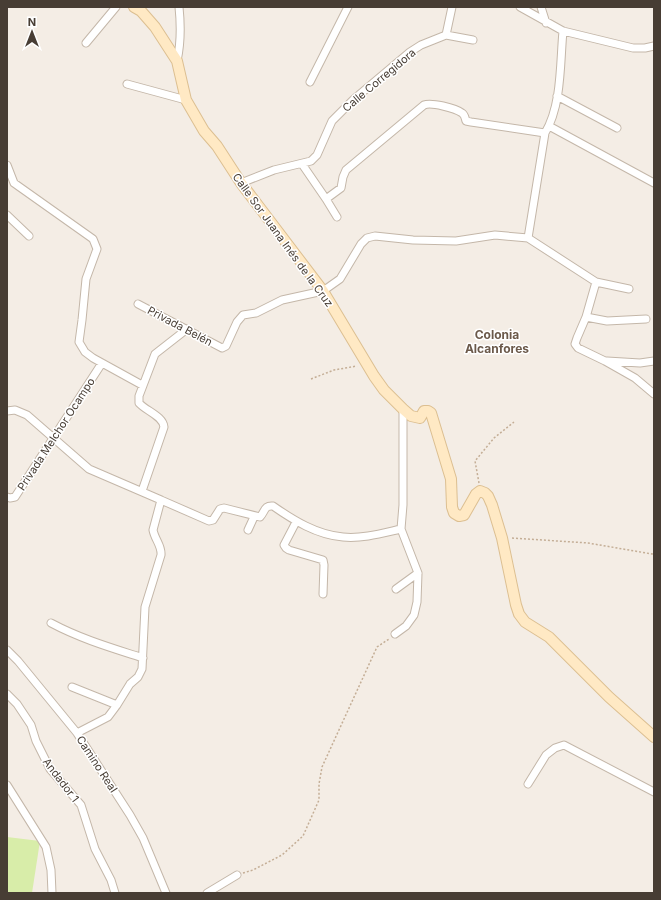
<svg xmlns="http://www.w3.org/2000/svg" width="661" height="900" viewBox="0 0 661 900" font-family="Inter,sans-serif">
<rect width="100%" height="100%" fill="#f4ede5"/>
<path fill="#d8eda9" d="M7 837 40 841 32 893H7Z"/>
<g fill="none" stroke-linecap="round" stroke-linejoin="round">
<defs>
<path id="street" d="M520 7 563 31 633 48H645L654 46
M541 7 546 23
M446 35 473 40
M446 35 452 7
M86 43 116 7
M177 61C181 43 181 26 179 7
M310 82 348 7
M127 84 186 100
M557 96 617 128
M549 126 654 183
M302 164 326 199
M7 165 14 183 93 239 97 249 86 279 82 320 79 342 85 352 93 358 142 385
M241 183 274 170 311 161 317 155 332 121 353 100 410 52 421 45 446 35
M7 215 29 236
M337 217 326 199 341 188 343 177 346 170 424 105C431 102 455 108 462 113 465 115 465 118 466 121L471 122 545 133
M528 238 596 282 629 289
M596 282 586 317 577 338 575 344 578 348 605 361 635 378 654 394
M138 304 222 348 226 346 237 322 243 315 256 313 282 300 323 291 340 279 361 244 367 238 375 236 413 240 456 241 495 235 528 238 545 133C562 105 560 62 563 31
M586 317 607 321 646 319
M607 361 640 363 654 361
M7 411 15 410 27 415 89 469 161 500 153 530C155 540 162 546 161 555L145 607 142 669 138 677 130 684 117 705 108 717 77 733
M142 491 164 427C163 416 146 411 139 403V396L155 354 187 329
M7 497 10 498 15 497 102 363
M161 500 209 521 213 520 220 509 224 508 260 517C265 512 264 505 273 506 293 520 317 535 343 537 362 539 383 533 401 529
M296 522 284 545 286 548 289 550 323 560 324 565 323 594
M248 530 254 517
M396 589 418 573
M51 623C81 639 112 648 143 658
M395 634 406 626 414 615 417 602 418 573 401 529 403 505V409
M7 650 18 661 77 733 130 815 143 838 166 893
M72 687 117 705
M7 694 17 704 31 725 36 741 50 769 81 805 95 849 111 880 115 893
M528 784 546 755 555 748 564 745 654 792
M7 785 46 847 51 870 52 893
M207 893 237 875"/>
<path id="secondary" d="M134 7 141 11 155 27 177 61 186 100 204 131 217 146 241 183 323 291 374 376 384 390 403 409 411 416 420 418 424 411H428L431 413 451 479 452 507 454 513 459 516 464 515 476 494 480 491 485 493 488 496 492 505 502 538 516 605 519 614 525 622 549 637 609 697 654 737"/>
</defs>
<use href="#street" stroke="#c4b7a9" stroke-width="9"/>
<use href="#secondary" stroke="#dcbf91" stroke-width="12"/>
<path stroke="#c4ae96" stroke-width="1.5" stroke-dasharray="2 2" stroke-linecap="butt" d="M311 379 334 370 357 366
M479 483 475 461 494 438 514 422
M512 538 588 543 652 554 654 553
M243 873 253 870 282 855 303 836 319 800V784L322 767 377 647 389 639"/>
<use href="#street" stroke="#fff" stroke-width="7"/>
<use href="#secondary" stroke="#ffe9c4" stroke-width="10"/>
</g>
<g text-anchor="middle" dominant-baseline="central" stroke-width="3" stroke-linejoin="round" paint-order="stroke">
<g font-size="11" fill="#473d34" stroke="#fff">
<text transform="translate(379 80) rotate(-40)">Calle Corregidora</text>
<text transform="translate(283 240) rotate(54)">Calle Sor Juana Inés de la Cruz</text>
<text transform="translate(180 326) rotate(28)">Privada Belén</text>
<text transform="translate(56 434) rotate(-57)">Privada Melchor Ocampo</text>
<text transform="translate(97 764) rotate(57)">Camino Real</text>
<text transform="translate(61 780) rotate(53)">Andador 1</text>
</g>
<g font-size="12" font-weight="bold" fill="#6b594a" stroke="#fff">
<text x="497" y="334">Colonia<tspan x="497" dy="14">Alcanfores</tspan></text>
</g>
</g>
<rect width="661" height="900" fill="none" stroke="#473d34" stroke-width="16"/>
<g transform="translate(32 32)" stroke="#ffffff" stroke-width="3" paint-order="stroke">
<path d="M0-3L7 15L0 10L-7 15Z" fill="#473d34"/>
<text y="-6" font-size="11" font-weight="bold" text-anchor="middle" fill="#473d34">N</text>
</g>
</svg>
